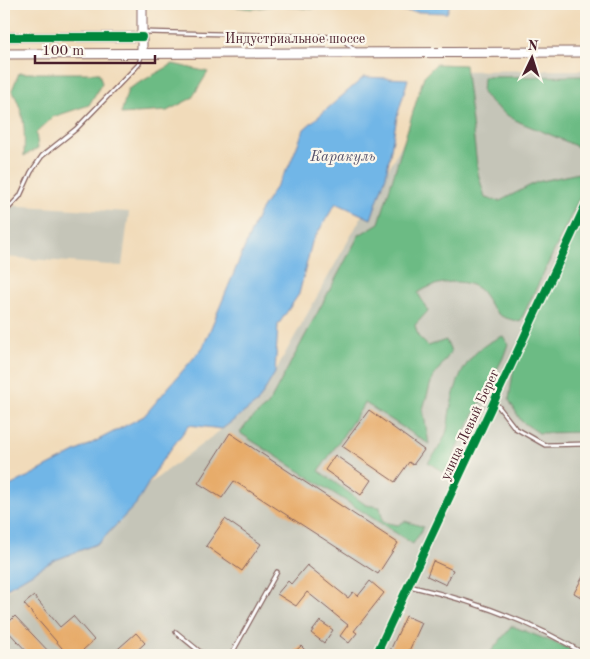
<svg xmlns="http://www.w3.org/2000/svg" width="590" height="659" viewBox="0 0 590 659" font-family="'Old Standard TT',serif">
<rect width="100%" height="100%" fill="#fbf7ec"/>
<filter id="ink" filterUnits="userSpaceOnUse"><feTurbulence type="fractalNoise" baseFrequency=".02" numOctaves="2"/><feDisplacementMap in="SourceGraphic" scale="10" xChannelSelector="R" yChannelSelector="G"/><feConvolveMatrix kernelMatrix="1 2 1 2 8 2 1 2 1" color-interpolation-filters="sRGB"/></filter>
<filter id="wash" filterUnits="userSpaceOnUse"><feTurbulence type="fractalNoise" baseFrequency=".0096" numOctaves="4" result="noise"/><feDisplacementMap in="SourceGraphic" scale="20" xChannelSelector="R" yChannelSelector="G"/><feGaussianBlur stdDeviation="1.12" result="paint"/><feColorMatrix in="noise" values="0 0 0 0 0 0 0 0 0 0 0 0 0 0 0 0 0 1.4 0 .05"/><feComposite in="paint" operator="in"/></filter>
<g filter="url(#wash)">
<rect width="100%" height="100%" fill="#f1dbba"/>
<path fill="#c5c5b8" d="M586 70V655H4V593L258 402 443 71Z
M4 205 129 212 122 266 4 257Z"/>
<path fill="#6cbb84" stroke="#5b6d58" d="M213 4H324L312 9 276 5 253 9Z
M173 64 208 72 192 98 167 111 121 114 128 89Z
M436 64 465 65 478 173 485 198 500 201 537 182 579 173 582 193 520 322C513 320 503 318 498 314 491 308 487 298 481 291 466 276 433 282 418 293L428 311 415 325 418 336 428 346 446 340 451 352 432 379 423 409 429 444 365 403 319 471 366 505 380 507 383 522 398 525 405 521 424 527 413 544 240 433 248 422 268 405 359 235 379 223 424 76Z
M19 73H99L102 83 89 105 53 117 36 133 38 148 24 156C25 129 25 114 12 90Z
M586 76V149C575 147 568 142 558 138 522 122 510 123 482 93L483 77Z
M586 212V432L539 433 521 421 509 400 515 357Z
M503 336 508 344 503 358 456 449 451 467 443 472 428 462C436 453 442 444 446 433 449 426 448 418 450 410 457 376 468 349 503 336Z
M512 626 586 655H488Z"/>
<path fill="#71b6e7" stroke="#5e6a89" d="M396 4H450L447 13 393 11Z
M364 77 408 79 397 117 386 176 371 219 336 203 312 242 299 294 278 325 275 373 258 402 222 429 189 425 161 462 136 504 99 543 53 561 4 590V489L144 416 203 347 259 213 289 166 304 129Z"/>
<g id="blocks">
<path fill="#e7ac6b" d="M369 410 424 450 413 465 409 462 395 482 342 446Z
M230 433 398 543 378 574 234 481 222 498 198 483Z
M335 455 371 480 361 495 325 470Z
M225 519 261 544 242 571 206 546Z
M433 561 453 570 446 585 427 576Z
M307 565 348 598 353 592 358 596 370 581 384 593 354 631 357 633 349 643 340 636 348 625 307 592 296 606 277 594 288 581 291 584Z
M586 571V600L574 593Z
M34 596 60 627 73 616 94 640 83 650 87 655H68L24 604Z
M15 616 52 655H30L4 627Z
M406 616 422 623 407 655H388Z
M320 621 333 630 324 643 311 633Z
M136 633 145 643 132 655H111Z
M301 646 310 655H291Z"/>
</g>
</g>
<g filter="url(#ink)">
<use href="#blocks" fill-opacity="0" stroke="#84615d" stroke-width="1"/>
<g fill="none" stroke-linecap="round" stroke-linejoin="round">
<defs>
<path id="lane" d="M144 32 340 37 355 50
M4 213 20 196 31 172 42 156 76 129 139 64 141 56
M495 402 515 428 545 445 586 444
M409 586C471 600 532 621 586 655
M176 632 204 655
M231 655 277 572"/>
<path id="street" d="M376 655 586 204"/>
<path id="secondary" d="M4 37H142
M142 53V4
M4 54 586 52"/>
</defs>
<use href="#lane" stroke="#84615d" stroke-width="5.5"/>
<use href="#street" stroke="#84615d" stroke-width="9"/>
<use href="#secondary" stroke="#84615d" stroke-width="11"/>
<use href="#lane" stroke="#fff" stroke-width="3"/>
<use href="#street" stroke="#fff" stroke-width="6"/>
<use href="#secondary" stroke="#fff" stroke-width="9"/>
<defs>
<path id="cycleway" d="M4 37H142
M376 655 586 204"/>
</defs>
<use href="#cycleway" stroke="#fbf7ec" stroke-width="11"/>
<use href="#cycleway" stroke="#00873e" stroke-width="8"/>
</g>
</g>
<g text-anchor="middle" dominant-baseline="central" stroke-width="4.5" stroke-linejoin="round" paint-order="stroke">
<g font-size="14" fill="#4a1f2b" stroke="#fbf7ec">
<text x="295" y="39">Индустриальное шоссе</text>
<text transform="translate(470 425) rotate(-65)">улица Левый Берег</text>
</g>
<g font-size="15" font-style="italic" fill="#58546d" stroke="#fbf7ec">
<text x="343" y="157">Каракуль</text>
</g>
</g>
<rect width="590" height="659" fill="none" stroke="#fbf7ec" stroke-width="20"/>
<g transform="translate(532 58) rotate(4)" stroke="#fbf7ec" stroke-width="4" paint-order="stroke">
<path d="M0-4L9 19L0 12L-9 19Z" fill="#4a1f2b"/>
<text y="-8" font-size="14" font-weight="bold" text-anchor="middle" fill="#4a1f2b">N</text>
</g>
<path d="M35 55v8h120v-8" fill="none" stroke="#4a1f2b" stroke-width="2.5"/>
<text x="42" y="55" font-size="15" fill="#4a1f2b" stroke="#fbf7ec" stroke-width="4" paint-order="stroke">100 m</text>
</svg>
